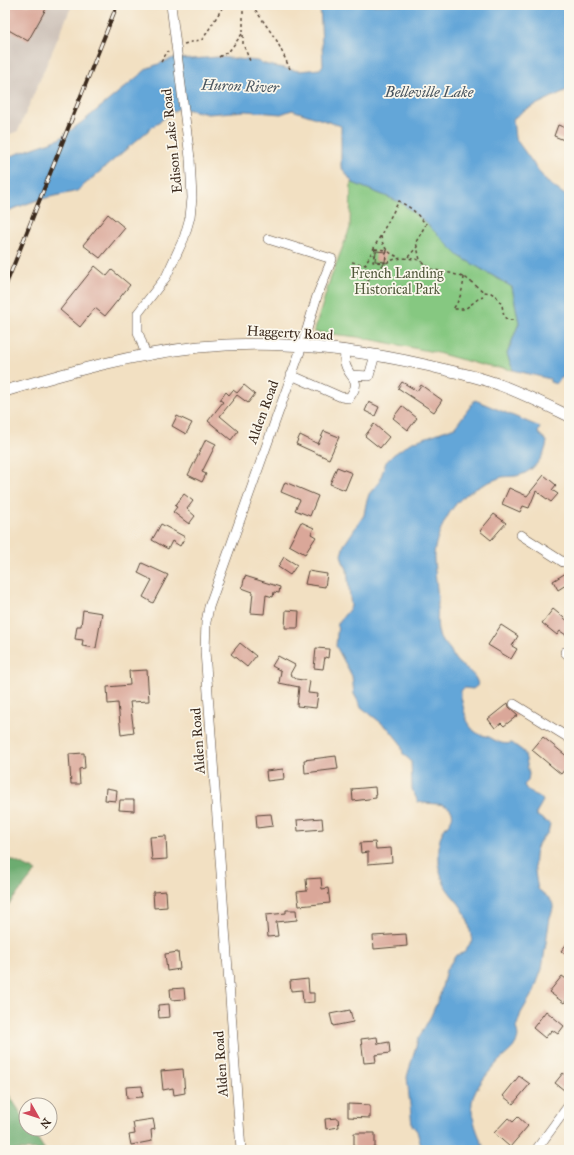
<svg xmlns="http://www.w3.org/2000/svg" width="574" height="1155" viewBox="0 0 574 1155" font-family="'IM FELL Great Primer',serif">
<rect width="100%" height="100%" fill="#fbf7ec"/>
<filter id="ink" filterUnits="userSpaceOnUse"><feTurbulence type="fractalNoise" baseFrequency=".025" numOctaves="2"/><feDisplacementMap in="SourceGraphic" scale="8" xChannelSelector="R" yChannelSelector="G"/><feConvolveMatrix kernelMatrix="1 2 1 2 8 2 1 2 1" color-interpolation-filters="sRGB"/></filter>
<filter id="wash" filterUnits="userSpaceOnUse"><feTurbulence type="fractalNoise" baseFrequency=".012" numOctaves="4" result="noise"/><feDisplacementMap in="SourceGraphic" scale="16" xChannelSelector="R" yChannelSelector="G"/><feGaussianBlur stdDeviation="0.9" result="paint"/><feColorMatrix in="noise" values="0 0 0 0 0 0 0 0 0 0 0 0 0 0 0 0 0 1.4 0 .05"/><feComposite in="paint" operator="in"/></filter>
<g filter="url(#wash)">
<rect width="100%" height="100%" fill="#f2e0c2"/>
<path fill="#cec2b9" d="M5 5H72L18 131 5 136Z"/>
<path fill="#86c881" stroke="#607950" d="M351 182 400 202 423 220 459 256 512 287 519 323 507 354 513 370 485 366 434 352 358 337 314 332 330 280 350 228Z"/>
<path fill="#6cac6f" stroke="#546b46" d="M5 857 36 871 5 909Z
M5 1089 26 1121V1129H31L45 1150H5Z"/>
<path fill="#64a6d8" stroke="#50687b" d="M320 5H569V89L523 111 513 119 515 138 546 181 569 198V374L560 379 556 384 550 382V379L513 370 507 354 519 323 512 287 459 256 423 220 400 202 353 183 341 167V126L292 110 281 114 245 111 208 114 190 110 177 109 156 124 77 191C67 194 57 195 46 198 32 201 19 207 5 212V158L59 139 86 119 148 68 174 58 192 59 219 57 257 61 268 65 299 71 320 69 323 65Z
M475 400 540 427 538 433 547 441C546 455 534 471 520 475 515 477 508 476 502 477 490 481 471 490 462 498 447 511 433 541 434 560 435 574 437 586 438 600 438 611 435 629 441 639 444 643 448 646 451 651 452 653 453 656 455 659 462 669 476 671 478 685L473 689 464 688 461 691V697C464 708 466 727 477 733 481 736 485 735 489 737 498 742 502 745 512 743L523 751 525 754 529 774 528 781 524 785C529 796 540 793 543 801L536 813V815L550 824 548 833C530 846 534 870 538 889 549 899 558 901 550 917L542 969 534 991 521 1013 516 1028C518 1033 519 1038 516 1043 513 1050 506 1054 501 1059 491 1069 474 1088 472 1102 470 1116 479 1137 485 1150H422L417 1131 412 1125 407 1077 418 1039 431 1016 440 995 446 970 456 955 463 953 472 941C470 932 469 921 465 914 461 904 453 898 447 889 443 883 439 870 439 863 439 854 438 841 442 833 445 826 455 820 452 812 448 801 428 805 418 802L412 789 411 761 403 754 401 744 389 729 361 707 354 694 352 676 336 646 338 623 351 607 347 569 343 562 341 555 344 545 364 515 366 504 369 494 379 482 386 462 393 455 410 443 455 427Z"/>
<g id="blocks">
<path fill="#daa799" d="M5 5H43L47 7 28 41 5 28Z
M558 125 568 129 564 140 554 136Z
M108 214 125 228 100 258 83 245Z
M376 251 386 252 385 262 375 261Z
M95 266 107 276 112 270 130 285 105 316 95 308 80 327 60 310Z
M402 382 417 391 421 385 442 400 434 412 398 388Z
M244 385 255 394 248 403 237 395 220 416 238 431 231 440 208 421 223 402 220 400 226 392 229 395 233 390 237 393Z
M369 402 379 407 375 416 365 411Z
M402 406 417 418 408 430 393 418Z
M177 416 192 423 186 434 172 426Z
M374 424 389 437 380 448 365 436Z
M324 431 339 437 329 459 296 444 300 435 318 444Z
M206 439 216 444 202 472 206 474 202 482 188 475Z
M337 467 352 473 345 490 330 484Z
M544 475 556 485 552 490 558 494 551 502 536 491 529 508 523 506 520 512 502 504 509 488 527 496Z
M285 482 318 496 310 516 295 510 300 500 281 492Z
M184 494 193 501 187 509 195 516 189 524 173 512 177 507 175 506Z
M494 514 506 523 491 540 480 531Z
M301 522 314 528 311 534 316 537 305 554 289 545Z
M161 524 185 537 180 546 172 541 168 549 152 540Z
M284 557 297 565 290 575 278 567Z
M142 563 168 575 153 603 143 597 152 580 138 573Z
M308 571 327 574 325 587 305 584Z
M569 571V583L558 590 553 581Z
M245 576 280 587 279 593 274 592 273 597 266 595 264 614 251 613 253 592 242 588Z
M553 609 569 622V632L566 635 560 631 557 635 542 623Z
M83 610 102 613 96 648 82 646 83 640 75 639 77 626H81Z
M286 610 299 611 298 628H285Z
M501 625 518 636 512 646 517 649 511 659 488 645Z
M240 643 256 656 247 667 231 654Z
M316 648 329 649 328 658 325 657 323 669 314 668Z
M278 656 295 665 290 674 296 679 310 681 308 693 318 694 316 708 297 706 299 687 279 683 281 671 272 666Z
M147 670 149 701 130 702 134 733 121 735 118 703 108 704 107 687 130 685 129 671Z
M508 703 509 707 518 715 504 726 501 723 495 728 488 719Z
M543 737 569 758V764L561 774 532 750Z
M84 753 85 768 79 769 80 784H71L69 754Z
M336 756 338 769 305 773 304 760Z
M283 769 284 779 267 781 266 771Z
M375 787 376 798 353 801 352 789Z
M106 788 117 790 116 801 105 800Z
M120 800H134V811L119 810Z
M271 814 273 826 257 828 256 815Z
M322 818 323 829 298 831 297 820Z
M166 836 167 859 152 860 150 837Z
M375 842 376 849 391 848 392 862 368 864V852L361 853 360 843Z
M321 878 322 889 328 888 330 903 299 906 297 892 307 891 306 879Z
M166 891 167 907 154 908 153 892Z
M286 910H296L297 920 276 922 278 936 268 937 266 915 286 913Z
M406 934 407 946 374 949 373 936Z
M569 941V957L561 951Z
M178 952 180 969 167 971 165 954Z
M562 976 569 981V985L565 991 569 995V997L564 1003 549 992Z
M308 979 309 993H314V1002L303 1003 302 990 291 991 290 981Z
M184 988 185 999 171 1000 170 989Z
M169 1004 170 1017 159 1018 158 1005Z
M350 1010 353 1022 333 1026 330 1014Z
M546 1011 564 1026 558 1034 552 1030 545 1038 533 1028Z
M377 1037 378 1044 389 1042 390 1053 375 1055 376 1062 364 1063 361 1039Z
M183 1069 185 1093 174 1095 173 1088 163 1090 161 1071Z
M563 1073 569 1078V1084L564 1090 555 1083Z
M519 1076 530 1084 513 1104 503 1096Z
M142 1086 143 1097 127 1098 126 1087Z
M348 1104 370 1105V1118L348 1117Z
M518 1117 528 1126 510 1147 494 1133 508 1118 513 1122Z
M338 1118 339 1127 326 1129 325 1119Z
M153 1119 155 1129 151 1130 152 1141 131 1145 129 1135 135 1134 133 1122Z
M354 1133H375V1148L354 1149Z"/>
</g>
</g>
<g filter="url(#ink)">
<use href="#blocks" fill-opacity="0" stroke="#564537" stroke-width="1"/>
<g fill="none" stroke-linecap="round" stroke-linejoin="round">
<defs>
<path id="minor" d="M146 355 138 332V313L166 277 184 238 190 217 192 198 190 158
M291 375 341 397 349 398C364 378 349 380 345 363 344 360 345 354 345 350
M351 375 369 376 375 355
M521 535 563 562 569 559
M565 652 569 656
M514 704 569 738
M241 1150 205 651 206 622 209 607 302 346 317 296 332 259 268 239
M536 1150 569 1105"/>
<path id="major" d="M5 391C69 372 133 354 199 347 277 339 355 349 430 366 453 372 478 376 500 385 524 394 546 405 569 416"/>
</defs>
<use href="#minor" stroke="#564537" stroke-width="10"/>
<use href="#major" stroke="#564537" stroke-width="12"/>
<path stroke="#564537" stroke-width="1.5" stroke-dasharray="3 3" stroke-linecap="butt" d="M243 5V44L250 61
M252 5 277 41 290 69
M184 44 203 39 224 5
M219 57 230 50 242 34
M161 62 168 51
M381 236C382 247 389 254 399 257
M375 249 387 250 385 263 373 262Z
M408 257 417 247
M352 262 366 265
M464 277C463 289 460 300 453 309H465L478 299 483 297
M369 279C385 260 395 255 420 260
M363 294 369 279 365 267 367 261 399 201 412 209 426 224 416 242 420 260 430 269 450 273 466 278 484 292 491 293 496 296 502 305 504 317 508 320H514"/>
<use href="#minor" stroke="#fff" stroke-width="9"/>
<use href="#major" stroke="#fff" stroke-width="11"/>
<defs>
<path id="rail" d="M5 287 117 5"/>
</defs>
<use href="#rail" stroke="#3b2a1e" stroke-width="4"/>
<use href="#rail" stroke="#fbf7ec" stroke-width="2.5" stroke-dasharray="8" stroke-linecap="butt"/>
<defs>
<path id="minor-bridge" d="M171 5 190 158"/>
</defs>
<use href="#minor-bridge" stroke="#564537" stroke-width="10" stroke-linecap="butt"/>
<use href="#minor-bridge" stroke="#fff" stroke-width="9"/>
</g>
</g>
<g text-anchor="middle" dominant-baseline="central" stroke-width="3.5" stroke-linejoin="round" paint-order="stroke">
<g font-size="14" fill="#3b2a1e" stroke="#fbf7ec">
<text transform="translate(172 141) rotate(-96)">Edison Lake Road</text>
<text transform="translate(290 333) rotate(3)">Haggerty Road</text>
<text transform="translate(263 412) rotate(-70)">Alden Road</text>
<text transform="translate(198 741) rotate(-94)">Alden Road</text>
<text transform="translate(221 1064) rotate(-94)">Alden Road</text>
</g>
<g font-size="14" fill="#52593c" stroke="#fbf7ec">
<text x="397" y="273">French Landing<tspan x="397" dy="16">Historical Park</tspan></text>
</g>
<g font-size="15" font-style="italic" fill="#49555f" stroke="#fbf7ec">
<text transform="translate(240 86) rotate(2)">Huron River</text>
<text x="429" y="92">Belleville Lake</text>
</g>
</g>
<rect width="574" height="1155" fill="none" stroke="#fbf7ec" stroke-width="20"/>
<g transform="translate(38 1117) rotate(129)"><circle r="19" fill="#fbf7ec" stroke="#aea59a"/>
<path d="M0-3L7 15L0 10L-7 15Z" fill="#d1495b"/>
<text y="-6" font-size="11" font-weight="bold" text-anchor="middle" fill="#3b2a1e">N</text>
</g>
</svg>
